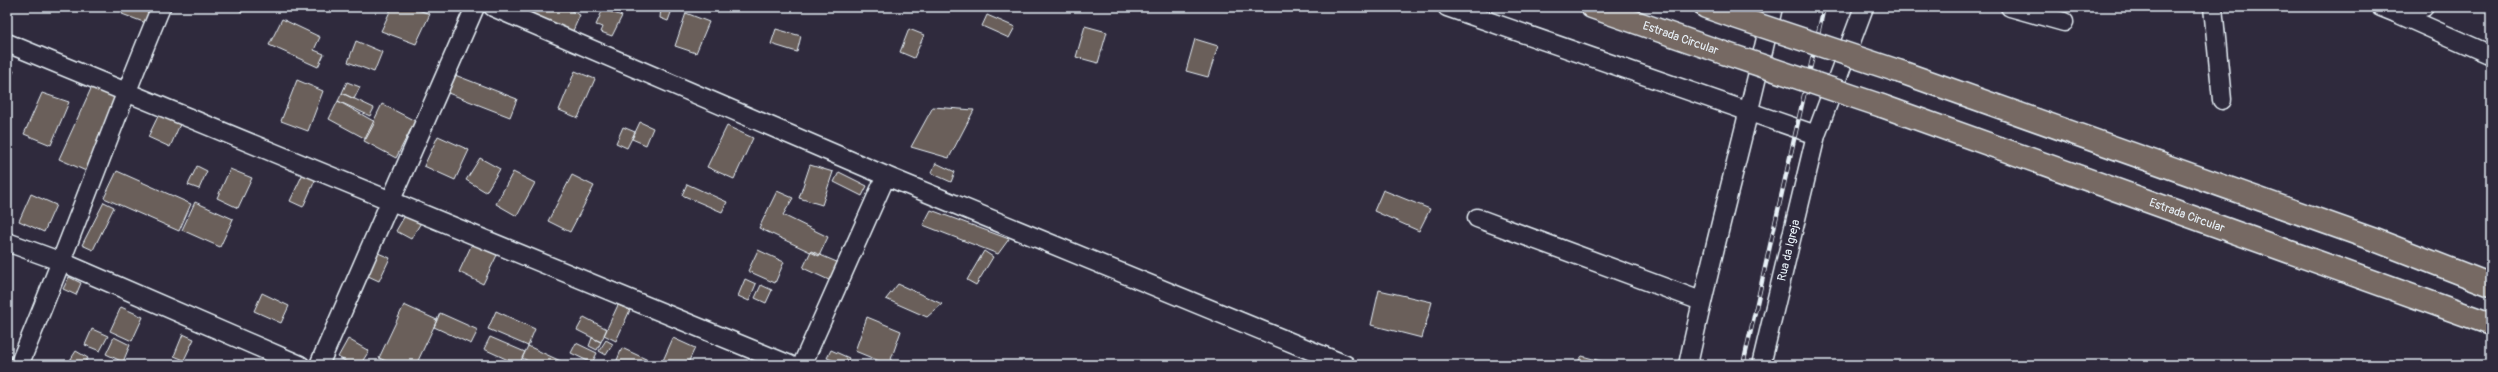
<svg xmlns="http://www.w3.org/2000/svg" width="2498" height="372" viewBox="0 0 2498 372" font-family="Pangolin,sans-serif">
<rect width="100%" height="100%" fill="#2f2a3d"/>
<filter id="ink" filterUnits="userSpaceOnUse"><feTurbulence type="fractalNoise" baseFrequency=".025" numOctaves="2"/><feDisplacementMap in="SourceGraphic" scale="8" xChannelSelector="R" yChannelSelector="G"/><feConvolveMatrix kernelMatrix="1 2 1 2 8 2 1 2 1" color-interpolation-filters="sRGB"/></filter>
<g filter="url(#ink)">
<path fill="#6b5f5a" stroke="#e8f1f8" d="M124 7H154L146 23 122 14Z
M235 7H246L242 12Z
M392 7H410L430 14 416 44 381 31Z
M517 7H532L530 12Z
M535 7H563L580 15 572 33 532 14Z
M661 7H673L668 21 660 18Z
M603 9 622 16 612 36 601 32 603 27 596 25Z
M686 13 709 22 696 53 675 46Z
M987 15 1015 27 1009 38 982 26Z
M282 19 320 37 314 50 324 54 318 67 269 45Z
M1085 26 1107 32 1098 63 1076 57Z
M776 29 801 36 797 52 771 44Z
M909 29 924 35 914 58 900 52Z
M1195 39 1218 46 1208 77 1186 71Z
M356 41 382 52 374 72 348 62Z
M7 68 14 71 7 86Z
M575 71 595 79 578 118 559 110Z
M455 75 517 99 510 117 448 93Z
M297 80 323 91 308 131 281 121Z
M94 82 122 94 86 171 59 159Z
M347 82 360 87 354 99 342 93Z
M42 93 69 102 51 145 24 134Z
M342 93 374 108 370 116 338 101Z
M338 101 375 122 366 139 329 119Z
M382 104 415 121 396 158 364 141Z
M933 107 974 110 949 158 911 147Z
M160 112 181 122 170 147 148 137Z
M640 122 653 128 646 145 632 139Z
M727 126 753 138 734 179 707 167Z
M623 127 635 132 627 148 616 143Z
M438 136 469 150 455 180 424 166Z
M480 158 500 169 486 192 466 180Z
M310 159 322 165 303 207 290 201Z
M936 163 955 172 951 182 931 173Z
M810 165 833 172 822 205 799 198Z
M197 166 207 171 199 189 188 185Z
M230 169 252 178 238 208 217 198Z
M117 171 191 204 179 231 104 198Z
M513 172 535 183 517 216 496 204Z
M839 172 867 186 862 196 834 182Z
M572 175 594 186 570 232 548 221Z
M687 184 727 202 722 212 682 195Z
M1383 190 1430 209 1419 231 1374 211Z
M777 191 793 198 783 215 828 237 819 256 759 228Z
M31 194 56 205 44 232 19 221Z
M104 202 114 207 93 250 82 245Z
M195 202 233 219 220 247 182 230Z
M931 210 1009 239 998 254 923 225Z
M407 212 422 221 411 239 396 231Z
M472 244 497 255 483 284 459 272Z
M758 250 784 262 775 283 748 271Z
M811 251 839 263 831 281 803 268Z
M984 251 993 257 976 285 967 280Z
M378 253 390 258 379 281 368 276Z
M69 277 81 283 76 295 63 289Z
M745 279 756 284 749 301 738 296Z
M898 284 942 304 927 317 886 299Z
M761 285 772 290 766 303 755 298Z
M1379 290 1432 302 1422 338 1371 325Z
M262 293 289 306 281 323 254 311Z
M404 305 437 320 416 365H395L379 358Z
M618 305 630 310 616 341 604 335Z
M121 307 143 317 132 341 110 331Z
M496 311 535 329 528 346 488 329Z
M440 313 478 330 471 344 434 327Z
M584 317 607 329 601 342 577 330Z
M867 317 901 331 889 365 855 351Z
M92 329 108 336 100 351 85 345Z
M183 334 194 339 184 360 174 356Z
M114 337 130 345 123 362 106 354Z
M490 337 525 352 519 365 484 349Z
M592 338 601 342 597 350 589 346Z
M673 338 695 348 687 365H661Z
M348 339 369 351 360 365H352L338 357Z
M606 340 613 344 606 355 599 351Z
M576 343 597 353 592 363 571 353Z
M528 346 567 364V365H537L522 358Z
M622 348 648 360 645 365H615Z
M831 350 849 358 846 365 827 358Z
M76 351 88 358 83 365H67Z
M1582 356 1608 363 1575 365Z"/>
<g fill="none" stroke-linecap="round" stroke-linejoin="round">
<defs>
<g id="minor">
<path d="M493 7 886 176 1346 365"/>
<path d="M1447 7 1816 135"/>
<path d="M2010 7 2064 22"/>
<path d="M2213 7 2222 100"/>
<path d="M2381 7 2396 13 2424 7"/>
<path d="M2396 13 2491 55"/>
<path d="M7 43 790 365"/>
<path d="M1477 218 1701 301"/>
<path d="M7 242 62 262 300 365"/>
<path d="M19 365C69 247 111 126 161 7"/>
<path d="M319 365 475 7"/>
<path d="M802 365 886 176"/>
<path d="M1688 365C1713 245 1747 127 1773 7"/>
<path id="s1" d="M1761 365 1816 135 1864 7"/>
</g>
<g id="primary">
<path id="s2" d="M1592 7 1724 53"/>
<path d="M1706 7 1732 16"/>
<path d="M1901 72 2375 240 2491 285"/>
<path id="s3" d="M1882 106 2491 324"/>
</g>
</defs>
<use href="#minor" stroke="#e8f1f8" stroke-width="21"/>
<use href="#primary" stroke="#e8f1f8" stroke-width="25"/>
<use href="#minor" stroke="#2f2a3d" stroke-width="18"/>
<use href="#primary" stroke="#766964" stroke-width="22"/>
<defs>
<path id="rail" d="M1743 365 1824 7"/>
</defs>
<use href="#rail" stroke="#e8f1f8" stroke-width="4.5"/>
<use href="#rail" stroke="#2f2a3d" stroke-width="3" stroke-dasharray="9" stroke-linecap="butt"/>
<defs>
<path id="primary-bridge" d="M1732 16 1901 72
M1724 53 1882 106"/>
</defs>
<use href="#primary-bridge" stroke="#e8f1f8" stroke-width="25" stroke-linecap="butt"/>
<use href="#primary-bridge" stroke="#766964" stroke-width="22"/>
</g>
</g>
<g text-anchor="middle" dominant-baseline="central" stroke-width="3" stroke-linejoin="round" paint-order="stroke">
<g font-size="12" fill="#e8f1f8" stroke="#2f2a3d">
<text stroke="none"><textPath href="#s2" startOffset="94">Estrada Circular</textPath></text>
<text stroke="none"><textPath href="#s3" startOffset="324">Estrada Circular</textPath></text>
<text stroke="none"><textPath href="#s1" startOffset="118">Rua da Igreja</textPath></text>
</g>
</g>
<rect width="2498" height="372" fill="none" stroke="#2f2a3d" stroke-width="24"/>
<rect x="12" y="12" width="2474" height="348" fill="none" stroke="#e8f1f8" stroke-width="1.5" filter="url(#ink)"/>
</svg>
